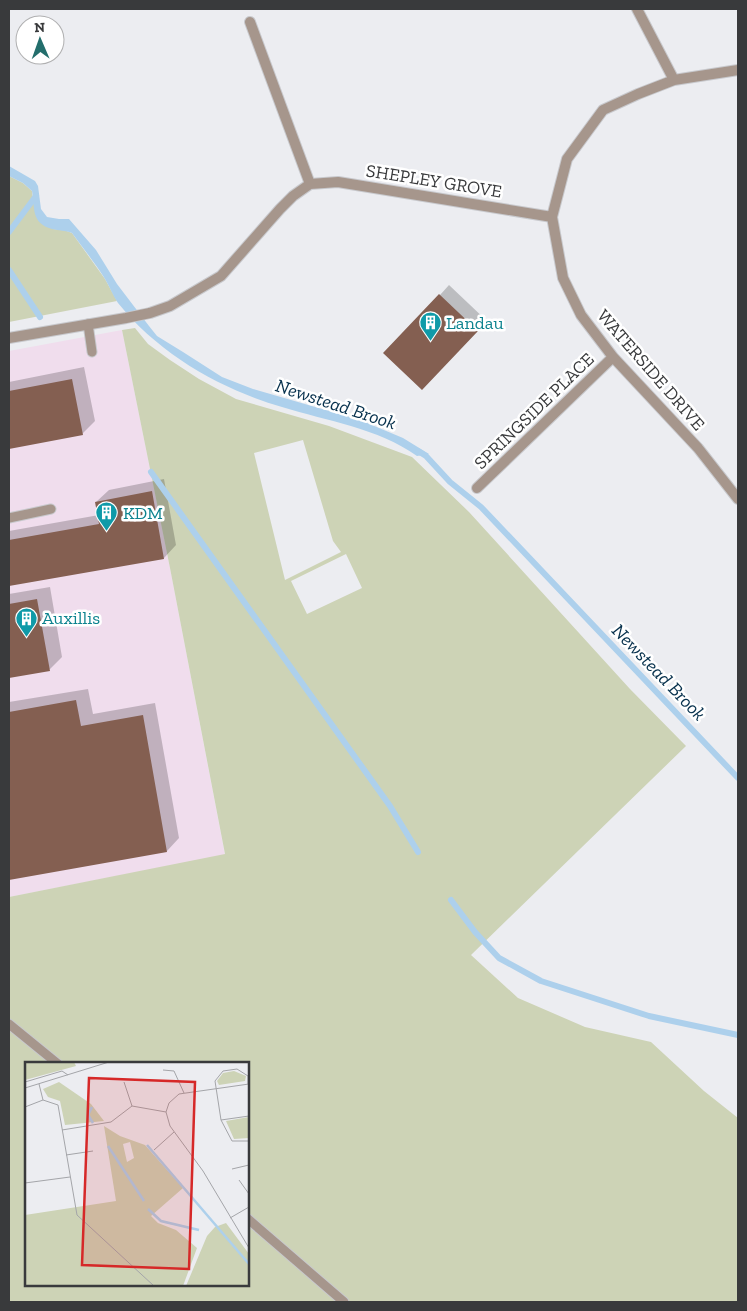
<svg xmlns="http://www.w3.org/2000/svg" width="747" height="1311" viewBox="0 0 747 1311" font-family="'Zilla Slab',serif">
<rect width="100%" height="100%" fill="#ecedf1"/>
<path fill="#f0dded" d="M122 330 170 568 225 855 9 897V351Z"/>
<path fill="#cdd3b6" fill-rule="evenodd" d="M9 176 23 183 32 191 33 200 53 229 64 230 72 233 105 279 117 301 9 322Z
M135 328 148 344 170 360 199 379 236 399 329 426 412 457 469 512 630 689 686 746 471 955 518 998 585 1027 651 1042 704 1091 738 1118V1302H9V897L225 854 170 568 122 330ZM303 440 333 541 341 552 285 580 254 453ZM346 554 362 588 307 614 291 581ZM26 1064H248V1285H26Z"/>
<path fill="#add0ec" d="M9 166 35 181 38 186 41 209 47 217 59 219H69L96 250 117 284 149 326 157 336 183 352 222 377 253 389 360 420 403 438 429 454 417 456C378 428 327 421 282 407 220 389 159 354 118 303 113 296 110 287 105 279 95 263 83 248 72 233 65 230 59 231 52 229 31 223 35 209 32 191L23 183 9 176Z"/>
<path fill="#0003" d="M449 285 487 321 431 379 440 295Z
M84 367 95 421 82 434 9 448V382Z
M164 479 176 545 164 558 9 585V531L99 515 96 502 109 490Z
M50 587 62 657 50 669 9 677V594Z
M88 689 93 714 155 703 179 838 167 851 9 879V702Z"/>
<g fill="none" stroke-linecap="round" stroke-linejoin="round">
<path stroke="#add0ec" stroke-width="6" d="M9 232 36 196
M9 270 40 317
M418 451 426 456 450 482 481 507 738 778
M151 472 390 806 418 852
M451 900 475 932 499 958 541 981 649 1016 738 1035"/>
</g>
<path fill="#845f51" d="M439 294 478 331 422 390 383 353Z
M72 379 83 435 9 449V391Z
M152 491 164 559 9 586V540L99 524 95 502Z
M37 599 50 671 9 678V604Z
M76 700 81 726 143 715 167 852 9 880V712Z"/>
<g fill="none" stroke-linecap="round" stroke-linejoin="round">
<defs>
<path id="service" d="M88 324 92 352
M9 518 51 509
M9 1024 58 1064
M248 1219 344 1302"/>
<path id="minor" d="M637 9 674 80
M250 22 310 184
M738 70 674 80 638 94 603 110 567 159 552 217 563 278 581 315 613 357 698 448 738 499
M310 184 338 182 552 217
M9 338 126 318 150 313 170 306 221 276 280 209 293 196 310 184
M477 488 613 357"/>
</defs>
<use href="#service" stroke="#c8c9cd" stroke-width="11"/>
<use href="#minor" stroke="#c8c9cd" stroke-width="12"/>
<use href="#service" stroke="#a6968c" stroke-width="9"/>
<use href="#minor" stroke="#a6968c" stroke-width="10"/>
</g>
<defs>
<symbol id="building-pin" viewBox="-11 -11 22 30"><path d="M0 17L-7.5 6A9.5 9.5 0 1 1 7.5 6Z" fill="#0f9aa8" stroke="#fff"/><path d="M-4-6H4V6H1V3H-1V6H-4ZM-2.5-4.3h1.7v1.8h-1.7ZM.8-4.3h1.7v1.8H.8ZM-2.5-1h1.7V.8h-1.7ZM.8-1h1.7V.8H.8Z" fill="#fff"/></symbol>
</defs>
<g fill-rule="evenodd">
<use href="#building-pin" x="418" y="310" width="25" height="34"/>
<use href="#building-pin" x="94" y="500" width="25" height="34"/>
<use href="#building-pin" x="14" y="606" width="25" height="34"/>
</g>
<g text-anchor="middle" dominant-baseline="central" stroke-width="5" stroke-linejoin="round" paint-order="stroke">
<g font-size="18" fill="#393a3c" stroke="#fff">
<text transform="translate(434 181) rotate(9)">SHEPLEY GROVE</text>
<text transform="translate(651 370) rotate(49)">WATERSIDE DRIVE</text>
<text transform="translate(534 411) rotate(-44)">SPRINGSIDE PLACE</text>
</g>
<g font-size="18" fill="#0d838f" stroke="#fff" text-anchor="start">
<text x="446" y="323">Landau</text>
<text x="123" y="513">KDM</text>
<text x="42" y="618">Auxillis</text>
</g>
<g font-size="19" font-style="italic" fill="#06304c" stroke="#fff">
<text transform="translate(336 404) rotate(18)">Newstead Brook</text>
<text transform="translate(659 672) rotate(46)">Newstead Brook</text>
</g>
</g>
<g transform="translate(25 1062)">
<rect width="224" height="224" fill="#ecedf1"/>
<path d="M0 0H49L51 4 0 18ZM209 9 221 14 220 19 194 23 192 19 198 11ZM34 20 66 42 79 59 40 63 35 39 23 35 18 27ZM224 55V76L209 77 201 59ZM79 64 95 74 120 83 158 126 126 154 133 161 151 168 172 186 158 224H0V153L91 139ZM105 80 109 96 102 100 98 82ZM201 161 224 192V224H161L182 174 190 165Z" fill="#cdd3b6" fill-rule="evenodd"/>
<path fill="none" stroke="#add0ec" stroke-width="2.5" d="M67 45 63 53 68 61M122 83 224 202M83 84 119 139M123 147 136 159 174 168"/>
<path fill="none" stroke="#a4a5a9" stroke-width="1" d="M138 8 149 9 159 31M0 20 37 9 43 13M99 20 107 44M14 22 18 38 33 43 52 153 129 224M223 22V14L212 7 198 9 190 19 196 58 207 79H224M224 22 154 32 144 41 141 50 145 64 178 109 224 186M0 26 84 0M107 44 141 50M0 45 18 38M196 58 224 54M37 68 86 60 107 44M129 88 149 70M41 93 68 89M207 107 224 103M214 118 224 132M0 121 45 115M205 156 224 145"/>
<path fill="#d62828" fill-opacity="0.15" stroke="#d62828" stroke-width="2.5" d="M64 16 170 20 164 207 57 203Z"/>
<rect width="224" height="224" fill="none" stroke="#393a3c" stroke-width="2.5"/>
</g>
<rect width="747" height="1311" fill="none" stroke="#393a3c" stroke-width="20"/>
<g transform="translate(40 40) rotate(358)"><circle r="24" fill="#ffffff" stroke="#b0b0b1"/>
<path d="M0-4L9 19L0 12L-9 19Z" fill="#236e6c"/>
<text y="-8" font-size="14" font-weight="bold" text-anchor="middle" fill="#393a3c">N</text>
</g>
</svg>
